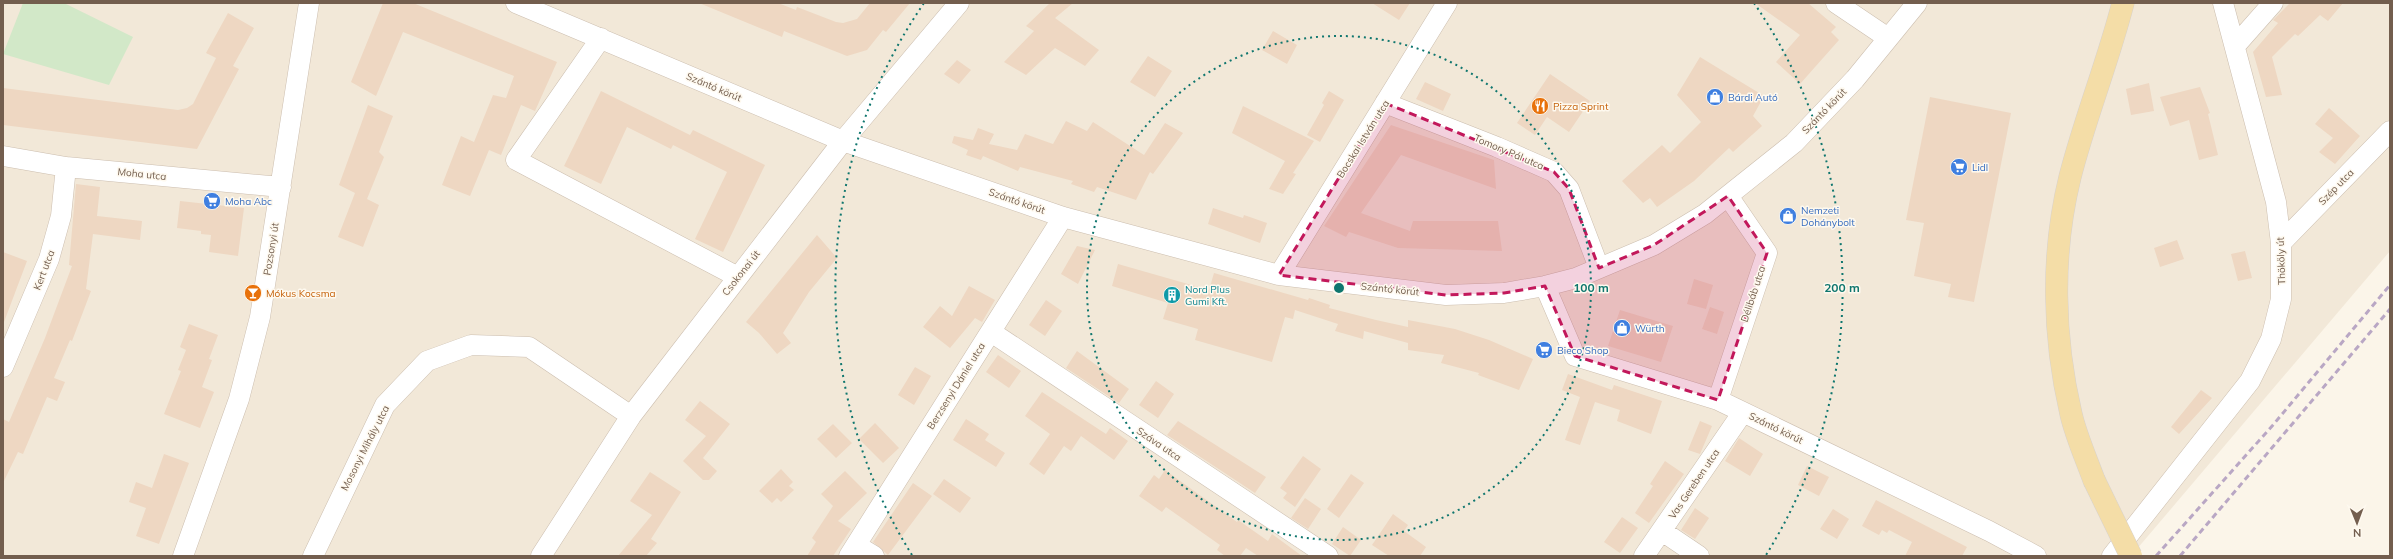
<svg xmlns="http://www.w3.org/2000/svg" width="2393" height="559" viewBox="0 0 2393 559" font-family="Mulish,sans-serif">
<rect width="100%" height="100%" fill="#fbf5e9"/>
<path fill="#f2e8d8" d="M3 3H2390V251L2131 556H3Z"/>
<path fill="#d2e8c8" d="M23 3H64L133 37 109 85 3 54Z"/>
<path fill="#eed7c2" d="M383 3H413L557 62 535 111 521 105 501 155 489 150 470 196 442 185 461 136 474 142 493 95 506 98 514 76 403 32 376 96 351 82Z
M699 3H778L796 10 797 7 836 22 843 23 857 19 870 3H910L886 32 883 30 867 50 847 56 784 31 782 37Z
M1050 3H1073L1055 18 1099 50 1085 66 1055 48 1026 75 1004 62 1034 31 1026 26Z
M1372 3H1410L1399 20Z
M1755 3H1808L1836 27 1831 32 1839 40 1800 84 1776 62 1800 35Z
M2290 3H2343L2328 21 2320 15 2298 36 2295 34 2272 57 2282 95 2266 97 2253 52 2278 23 2273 20Z
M228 13 254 28 233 66 239 69 197 149 3 125V88L178 110 187 108 193 104 216 58 206 53Z
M1273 31 1297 45 1287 64 1262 50Z
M1148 56 1172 71 1155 97 1130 82Z
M1700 57 1764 96 1753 116 1762 126 1733 152 1729 148 1694 181 1657 207 1650 198 1643 203 1622 181 1662 145 1670 153 1701 122 1677 95Z
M957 60 971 70 959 84 944 74Z
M1550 74 1590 101 1569 132 1547 117 1535 135 1517 123Z
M1425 82 1451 94 1443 111 1416 99Z
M2149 83 2154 111 2131 115 2126 89Z
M2200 87 2210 113 2208 114 2218 155 2199 160 2189 120 2170 126 2160 97Z
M601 91 690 135 693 130 765 165 723 252 695 239 727 172 673 145 671 149 627 127 601 184 564 166Z
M1329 91 1344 100 1320 142 1307 135 1324 105 1322 103Z
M1930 97 2011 113 1974 302 1948 297 1951 284 1914 276 1924 223 1906 220Z
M368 105 393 116 379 152 384 157 367 199 379 205 363 247 338 237 355 193 339 185Z
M1243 106 1314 141 1293 173 1296 174 1283 194 1269 189 1285 161 1232 133Z
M2329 108 2360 136 2335 164 2319 152 2333 138 2315 124Z
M1066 121 1087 131 1093 122 1144 155 1165 123 1183 133 1153 174 1150 172 1136 200 1097 187 1094 192 1071 184 1073 181 1020 167 1018 171 983 156 981 160 966 155 968 150 952 143 954 136 973 140 978 128 994 134 989 144 1017 150 1025 134 1053 144Z
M1391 125 1494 160 1496 189 1401 155 1361 213 1410 231 1413 221H1498L1502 251 1398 248 1349 232 1346 237 1324 226Z
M76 184 100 187 97 216 142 221 140 240 93 234 86 289 91 291 72 341 70 340 54 378 65 382 57 401 47 397 23 454 18 452 3 483V419L9 422 45 338 72 266 69 265Z
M180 201 244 208 238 256 209 252 211 235 201 234V231L177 228Z
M1213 208 1243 218 1244 215 1267 223 1260 243 1208 224Z
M817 235 837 258 809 292 783 333 791 343 777 354 759 333 746 322Z
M2177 240 2184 259 2160 267 2154 248Z
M1077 246 1095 250 1078 284 1061 274Z
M2245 251 2252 278 2238 281 2231 254Z
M3 252 27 261 4 322H3Z
M1118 264 1209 290 1214 273 1308 300 1309 298 1330 305 1329 308 1376 320 1408 327V320L1455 329 1489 340 1533 359 1519 390 1478 375 1479 373 1441 363 1444 355 1408 350V343L1364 331 1363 339 1335 331 1338 324 1295 310 1293 319 1285 317 1272 362 1195 340 1198 329 1163 319 1168 303 1112 286Z
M1694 279 1713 285 1706 309 1687 304Z
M969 286 995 300 982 322 975 318 950 348 923 327 940 306 952 316Z
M1046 300 1062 311 1045 336 1029 325Z
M1710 307 1724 312 1717 334 1702 329Z
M1620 310 1673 326 1661 362 1608 346Z
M189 324 218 335 209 359 212 360 202 387 214 392 200 428 164 414 181 371 178 370 186 350 180 347Z
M1077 351 1129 389 1119 403 1066 368Z
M998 355 1021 371 1009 388 986 372Z
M915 367 931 376 914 405 898 395Z
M1568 374 1612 390 1614 385 1662 401 1651 434 1617 421 1620 410 1595 402 1580 445 1565 440 1580 397 1562 390Z
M1156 381 1174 394 1158 418 1139 405Z
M2201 390 2212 398 2179 434 2171 427Z
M1042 392 1106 434 1110 428 1128 441 1114 460 1081 436 1071 451 1064 446 1044 475 1029 464 1050 434 1025 416Z
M700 401 730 424 703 458 717 471 709 480H703L683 461 706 436 685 420Z
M966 419 989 434 985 440 1005 453 996 467 953 440Z
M1178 421 1266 477 1255 493 1167 435Z
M1700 421 1712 426 1700 454 1688 450Z
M875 423 899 448 883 463 859 439Z
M833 424 852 443 836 458 817 439Z
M1739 438 1763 454 1750 476 1725 461Z
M164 454 189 463 159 544 136 536 146 508 129 502 136 482 152 488Z
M1303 456 1321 469 1295 507 1283 498 1287 493 1280 488Z
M1665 461 1684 474 1649 523 1635 513 1653 486 1650 484Z
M1807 466 1829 477 1819 496 1798 485Z
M781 469 793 482 789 486 794 490 781 502 777 498 772 503 759 491Z
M1165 470 1237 522 1238 520 1268 541 1272 534 1302 556H1258L1246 548 1240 556H1225L1217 550 1220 545 1166 507 1162 512 1139 496 1154 475 1159 479Z
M845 471 867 493 838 521 851 529 833 556H807L816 542 812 538 833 506 821 494Z
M650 472 681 492 651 539 657 543 646 556H618L652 515 630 501Z
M1351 474 1364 483 1339 518 1327 509Z
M944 479 971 498 960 513 933 494Z
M913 483 932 496 888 555 873 542Z
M1305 498 1321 509 1308 529 1291 518Z
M1876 500 1967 547 1962 556H1905L1912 542 1889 530 1887 533 1882 530 1879 535 1862 526Z
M1695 508 1709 518 1695 539 1681 530Z
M1833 509 1849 519 1837 539 1820 529Z
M1393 514 1408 525 1404 531 1426 547 1420 556H1389L1372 545Z
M1622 517 1638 528 1620 553 1604 542Z
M1343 527 1361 540 1350 556 1332 544Z"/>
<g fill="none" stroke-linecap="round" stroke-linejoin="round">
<defs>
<path id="minor" d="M516 3 843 141 1063 217 1279 275 1446 295 1504 293 1545 286 1576 278 1654 245 1705 214 1794 143 1855 79 1917 3
M1836 3 1888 38
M601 38 516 160 738 277
M2235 46 2273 3
M1385 103 1497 147 1554 172 1569 189 1599 268
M3 156 66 167 281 187
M2281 243 2390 131
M1279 275 1447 3
M1545 286 1575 356 1718 400 1989 531 2036 556
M991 332 1328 556
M3 367 49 259 61 216 66 167
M1718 400 1767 253 1728 196
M1662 531 1699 556
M856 545 874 556
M183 556 239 399 260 317 309 3
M313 556 385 405 427 361 471 345 529 347 631 416
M541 556 631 416 843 141 959 3
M849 556 1063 217
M1644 556 1743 412
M2112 556 2250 381 2271 339 2281 299V243L2276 202 2223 3"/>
<path id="major" d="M2094 480C2086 458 2076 436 2071 414 2053 337 2051 254 2070 177 2085 118 2108 62 2123 3"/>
</defs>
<use href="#minor" stroke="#ccbeaf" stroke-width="21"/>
<use href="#major" stroke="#d8d2cd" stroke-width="23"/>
<use href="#minor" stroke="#fff" stroke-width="20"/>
<use href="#major" stroke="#f4dda7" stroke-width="22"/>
<path stroke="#b9a7c4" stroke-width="3" stroke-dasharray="6 4" stroke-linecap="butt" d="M2156 556 2273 425 2390 285
M2180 556 2390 309"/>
<defs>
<path id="major-bridge" d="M2094 480 2131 556"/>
</defs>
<use href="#major-bridge" stroke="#d8d2cd" stroke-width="23" stroke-linecap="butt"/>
<use href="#major-bridge" stroke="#f4dda7" stroke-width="22"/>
</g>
<path fill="#c2185b" fill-opacity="0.2" stroke="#c2185b" stroke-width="3" stroke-dasharray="8 5" stroke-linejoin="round" d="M1385 103 1554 172 1569 189 1599 268 1654 245 1728 196 1767 253 1718 400 1575 356 1545 286 1504 293 1446 295 1279 275Z"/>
<g fill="none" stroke="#0f766e" stroke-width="2" stroke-dasharray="2 4">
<circle cx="1339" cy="288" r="252"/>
<path d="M912 555A503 503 0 0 1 924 3M1754 3A503 503 0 0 1 1766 555"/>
</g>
<defs>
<symbol id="shop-disc" viewBox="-11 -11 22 22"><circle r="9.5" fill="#3f7fe0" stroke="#fef9ef"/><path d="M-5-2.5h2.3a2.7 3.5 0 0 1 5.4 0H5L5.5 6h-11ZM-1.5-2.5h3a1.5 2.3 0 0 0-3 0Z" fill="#fff"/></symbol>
<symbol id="restaurant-disc" viewBox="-11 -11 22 22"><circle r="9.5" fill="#e8710a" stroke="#fef9ef"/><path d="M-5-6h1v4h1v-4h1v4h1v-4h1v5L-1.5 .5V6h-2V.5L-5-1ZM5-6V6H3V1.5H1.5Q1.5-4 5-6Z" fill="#fff"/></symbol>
<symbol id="supermarket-disc" viewBox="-11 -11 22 22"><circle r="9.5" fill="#3f7fe0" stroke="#fef9ef"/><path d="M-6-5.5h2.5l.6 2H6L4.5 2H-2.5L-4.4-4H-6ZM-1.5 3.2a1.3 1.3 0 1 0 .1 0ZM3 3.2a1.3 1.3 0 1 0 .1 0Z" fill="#fff"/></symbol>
<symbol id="bar-disc" viewBox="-11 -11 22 22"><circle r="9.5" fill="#e8710a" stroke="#fef9ef"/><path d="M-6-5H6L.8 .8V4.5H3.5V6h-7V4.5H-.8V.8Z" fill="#fff"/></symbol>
<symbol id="building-disc" viewBox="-11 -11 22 22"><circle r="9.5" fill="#0f9aa8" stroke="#fef9ef"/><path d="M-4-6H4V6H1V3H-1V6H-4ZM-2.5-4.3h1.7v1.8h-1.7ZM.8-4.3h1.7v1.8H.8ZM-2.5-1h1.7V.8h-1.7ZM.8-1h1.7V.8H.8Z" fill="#fff"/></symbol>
</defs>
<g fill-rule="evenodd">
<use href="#shop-disc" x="1705" y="87" width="20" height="20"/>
<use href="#restaurant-disc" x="1530" y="96" width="20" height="20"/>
<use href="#supermarket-disc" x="1949" y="157" width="20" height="20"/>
<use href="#supermarket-disc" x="202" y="191" width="20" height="20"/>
<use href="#shop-disc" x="1778" y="206" width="20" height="20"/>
<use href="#bar-disc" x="243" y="283" width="20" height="20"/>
<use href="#building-disc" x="1162" y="285" width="20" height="20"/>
<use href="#shop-disc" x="1612" y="318" width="20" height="20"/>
<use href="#supermarket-disc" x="1534" y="340" width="20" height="20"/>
</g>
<g text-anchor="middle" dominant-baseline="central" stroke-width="3" stroke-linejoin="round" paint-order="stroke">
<g font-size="10" fill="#735e4e" stroke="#fef9ef">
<text transform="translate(714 87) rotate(23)">Szántó körút</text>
<text transform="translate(1824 111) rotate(-46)">Szántó körút</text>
<text transform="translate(1363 139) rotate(-58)">Bocskai István utca</text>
<text transform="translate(1509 152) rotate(23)">Tomory Pál utca</text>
<text transform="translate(142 174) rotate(6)">Moha utca</text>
<text transform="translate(2336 187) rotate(-46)">Szép utca</text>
<text transform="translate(1017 201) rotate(19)">Szántó körút</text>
<text transform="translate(271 249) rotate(-81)">Pozsonyi út</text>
<text transform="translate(2281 261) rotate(-92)">Thököly út</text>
<text transform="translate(44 270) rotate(-69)">Kert utca</text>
<text transform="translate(741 273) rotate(-52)">Csokonai út</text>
<text transform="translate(1390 289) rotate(6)">Szántó körút</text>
<text transform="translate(1753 294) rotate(-72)">Délibáb utca</text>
<text transform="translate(956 386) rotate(-58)">Berzsenyi Dániel utca</text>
<text transform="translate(1776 428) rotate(26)">Szántó körút</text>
<text transform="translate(1159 444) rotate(34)">Száva utca</text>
<text transform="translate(365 448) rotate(-63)">Mosonyi Mihály utca</text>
<text transform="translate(1694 484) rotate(-56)">Vas Gereben utca</text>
</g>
<g font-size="10" fill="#366cbe" stroke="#fef9ef" text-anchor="start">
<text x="1728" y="97">Bárdi Autó</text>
<text x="1972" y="167">Lidl</text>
<text x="225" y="201">Moha Abc</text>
<text x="1801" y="210">Nemzeti<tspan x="1801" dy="12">Dohánybolt</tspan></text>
<text x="1635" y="328">Würth</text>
<text x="1557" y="350">Bieco Shop</text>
</g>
<g font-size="10" fill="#c56008" stroke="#fef9ef" text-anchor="start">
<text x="1553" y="106">Pizza Sprint</text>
<text x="266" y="293">Mókus Kocsma</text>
</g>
<g font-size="10" fill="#0d838f" stroke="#fef9ef" text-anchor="start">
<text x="1185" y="289">Nord Plus<tspan x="1185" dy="12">Gumi Kft.</tspan></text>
</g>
</g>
<circle cx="1339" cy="288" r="6" fill="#0f766e" stroke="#fef9ef" stroke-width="2"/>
<g font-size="12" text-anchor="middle" font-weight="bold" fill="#0f766e" stroke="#fef9ef" stroke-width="3" stroke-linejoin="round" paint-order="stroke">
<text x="1591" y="292">100 m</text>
<text x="1842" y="292">200 m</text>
</g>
<rect width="2393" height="559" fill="none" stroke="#735e4e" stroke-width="8"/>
<g transform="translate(2357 523) rotate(179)" stroke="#fef9ef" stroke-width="3" paint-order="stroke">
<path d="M0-3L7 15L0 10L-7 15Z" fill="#735e4e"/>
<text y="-6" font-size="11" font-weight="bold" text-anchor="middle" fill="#735e4e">N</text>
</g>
</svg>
